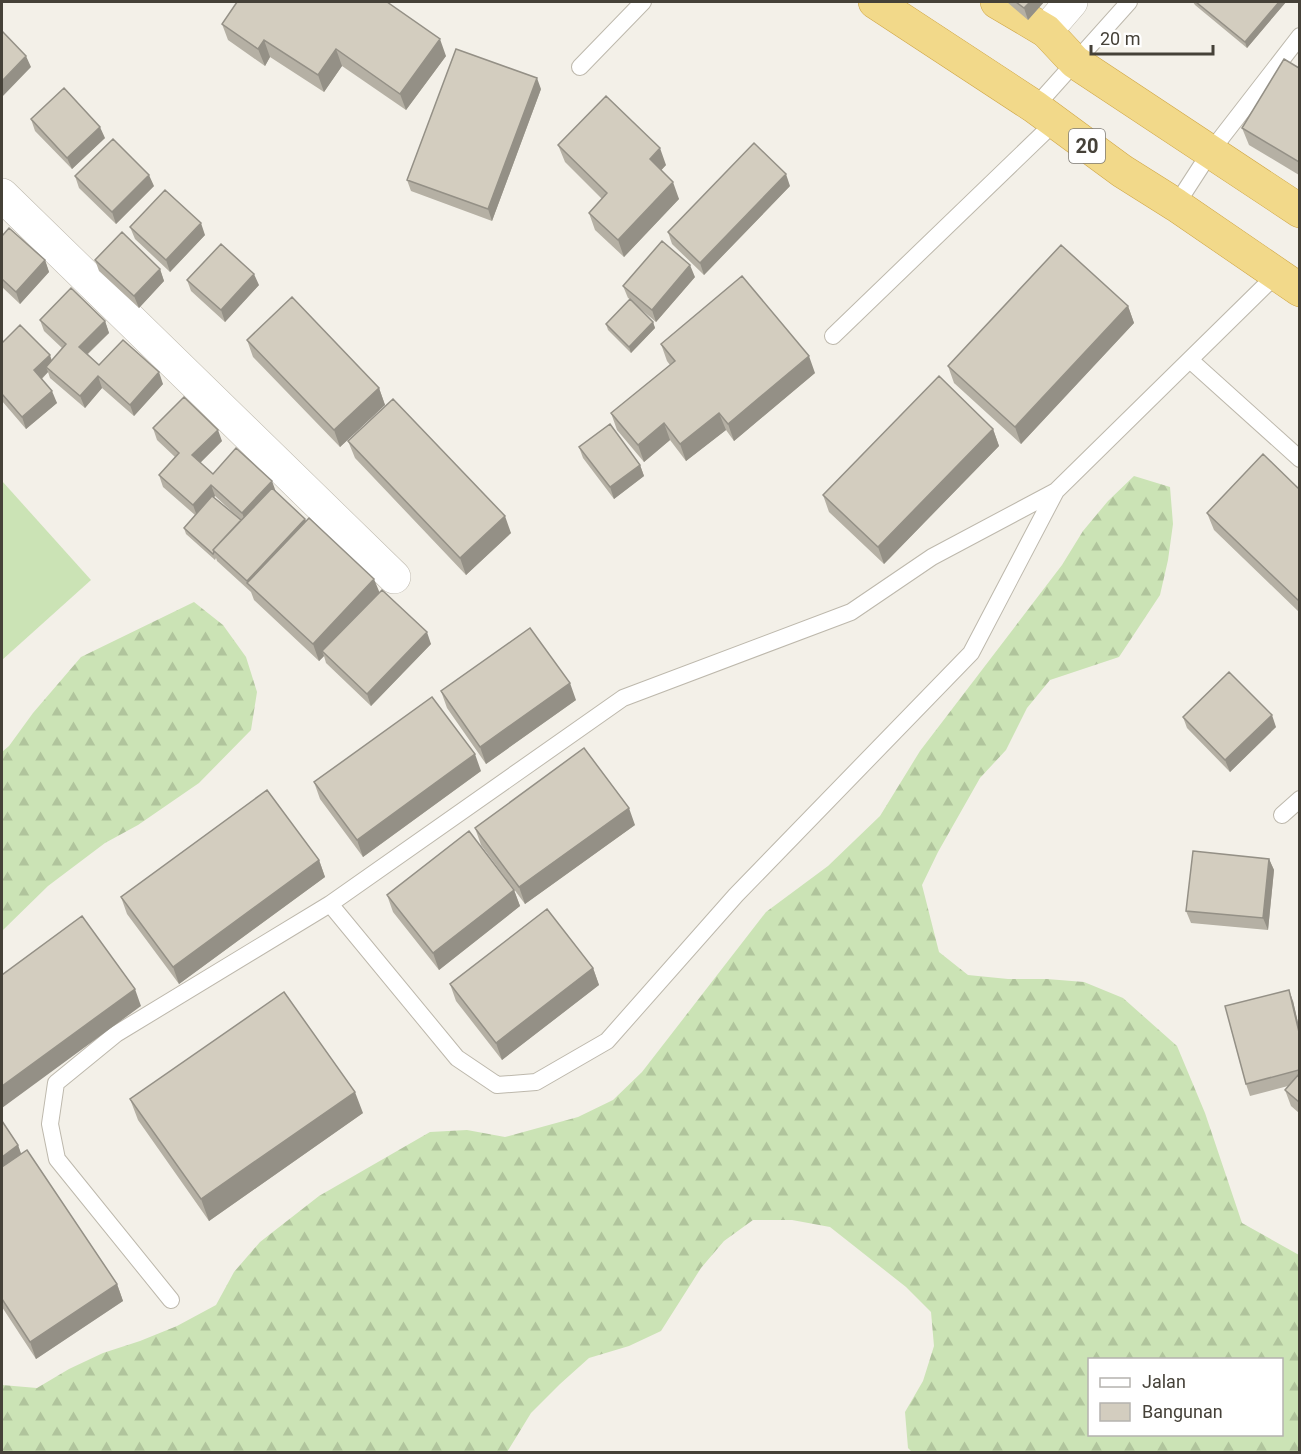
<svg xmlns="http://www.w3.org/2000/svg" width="1301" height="1454" viewBox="0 0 1301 1454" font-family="Roboto,sans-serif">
<defs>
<pattern id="forest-firs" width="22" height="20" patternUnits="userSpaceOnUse" patternTransform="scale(1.5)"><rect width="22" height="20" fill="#cbe3b5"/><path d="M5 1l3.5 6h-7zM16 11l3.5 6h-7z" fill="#b0c49c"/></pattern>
</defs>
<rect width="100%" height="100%" fill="#f3f0e8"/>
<path fill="url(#forest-firs)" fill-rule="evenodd" d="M1134 476 1170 487 1173 524 1168 560 1160 595 1119 657 1050 680 1027 708 1006 750 980 778 938 852 922 885 939 952 968 975 1008 979H1047L1084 982 1123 998 1177 1046 1205 1113 1242 1223 1299 1255V1452H912L908 1448 905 1412 923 1381 934 1346 931 1312 906 1287 830 1227 792 1220H753L724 1241 701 1268 661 1331 629 1346 589 1358 560 1384 531 1413 507 1452H2V1385L37 1388 69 1369 103 1353 140 1341 177 1326 216 1305 234 1272 260 1242 319 1196 430 1132 467 1130 505 1137 578 1117 613 1100 642 1072 766 912 828 866 880 816 920 751 1062 565 1083 531 1108 501ZM1090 1360H1282V1434H1090Z
M194 602 223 625 246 657 257 692 251 730 199 783 138 825 105 843 48 886 2 931V752L9 746 33 713 81 657Z"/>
<path fill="#cbe3b5" d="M2 481 91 580 2 660Z"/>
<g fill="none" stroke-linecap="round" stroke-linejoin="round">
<defs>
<path id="service" d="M580 67 643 2
M1035 107 1129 2
M1176 205 1211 151 1300 36
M833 336 1055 122
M1190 360 1300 459
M1282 815 1300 799
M330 904 457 1058 497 1085 536 1082 607 1041 736 895 971 653 1056 491 1278 273
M171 1300 57 1159 50 1124 56 1083 116 1034 330 904 623 698 851 612 932 557 1056 491"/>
<path id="minor" d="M1046 31 1071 2
M2 195 394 577"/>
<path id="trunk" d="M875 2 1035 107 1122 171 1176 205 1300 290
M997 2 1046 31 1075 62 1300 211"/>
</defs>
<use href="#service" stroke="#bdb8ac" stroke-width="18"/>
<use href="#minor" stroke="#bdb8ac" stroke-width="34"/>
<use href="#trunk" stroke="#cfa646" stroke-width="34"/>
<use href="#service" stroke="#fff" stroke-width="16"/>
<use href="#minor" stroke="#fff" stroke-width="33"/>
<use href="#trunk" stroke="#f2d98a" stroke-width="33"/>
</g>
<path fill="#b5b0a4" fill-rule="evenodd" d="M1007 2H1044L1028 20Z
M1193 2H1286L1247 48 1195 5Z
M222 24 446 56 406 110 342 66 324 92 270 57 265 66 228 40Z
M1299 68V175L1249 145 1242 128Z
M541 89 492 221 411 191 407 180Z
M31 119 105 138 72 169 35 131Z
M558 145 666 165 661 170 679 199 624 257 595 230 589 213 602 199 565 162Z
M75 176 154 186 116 224 79 188Z
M790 186 704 275 672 244 668 232Z
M130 227 205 235 170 272 135 239Z
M2 236 45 260 49 272 20 304 2 287Z
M95 260 160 269 164 281 139 308 99 271Z
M695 277 656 322 631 301 653 322 655 328 631 353 608 330 606 324 630 299 628 298 623 286Z
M187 280 259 285 225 322 191 291Z
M1128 306 1134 323 1021 444 954 383 948 366Z
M40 320 105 321 109 333 88 354 99 365 163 384 134 416 102 388 85 408 50 378 48 372 42 379 57 403 26 429 2 401V343L52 360 62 348 44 331Z
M247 340 379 388 385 405 340 447 253 357Z
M661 344 815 373 734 441 726 430 686 461 670 440 644 462 617 430 611 413 670 365 667 361Z
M153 428 222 441 200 463 213 474 275 491 379 592 431 644 371 706 326 663 324 656 319 661 254 600 251 592 217 561 216 558 215 560 186 534 184 528 195 515 163 487 159 475 175 457 157 440ZM215 496 241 520 214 497Z
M993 429 999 446 884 564 829 512 823 495Z
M348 441 511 533 466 575 355 458Z
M579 447 640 465 644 476 614 499 583 458Z
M1299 489V612L1214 530 1207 513Z
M441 691 576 700 486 764 447 708Z
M1183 717 1276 727 1230 772 1187 728Z
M481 771 363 857 320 799 314 782Z
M635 825 525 904 481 845 475 828Z
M1269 859 1274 870 1268 930 1191 923 1186 911Z
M319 860 325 877 179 984 127 914 121 897Z
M514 890 520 906 439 970 393 912 387 895Z
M593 968 599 985 502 1060 456 1001 450 984Z
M1293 1001 1299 1027V1113L1291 1106 1285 1090 1288 1086 1250 1096 1246 1084Z
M130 1099 363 1113 209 1221 138 1120Z
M2 1121 18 1145 21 1154 117 1284 123 1301 36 1359 2 1307Z"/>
<path fill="#949086" d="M1030 2H1044L1028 20 1024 8Z
M1279 2H1286L1247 48 1245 42Z
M440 39 446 56 406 110 400 94Z
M264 40 270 57 265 66 258 49Z
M336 49 342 66 324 92 318 75Z
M26 56 31 67 2 97V81Z
M537 78 541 89 492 221 488 209Z
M100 127 105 138 72 169 67 158Z
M660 148 666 165 656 176 650 159Z
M786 174 790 186 704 275 700 263Z
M149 175 154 186 116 224 112 212Z
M673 182 679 199 624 257 618 240Z
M201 223 205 235 170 272 166 260Z
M45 260 49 272 20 304 16 292Z
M690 265 695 277 656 322 652 310Z
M160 269 164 281 139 308 134 296Z
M254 274 259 285 225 322 221 310Z
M1128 306 1134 323 1021 444 1015 427Z
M105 321 109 333 83 358 79 347Z
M653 322 655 328 631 353 629 347Z
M50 355 54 367H46L48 372 38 382 34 370Z
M809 356 815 373 734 441 728 424Z
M159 372 163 384 134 416 130 405Z
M98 376 102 388 85 408 80 396Z
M379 388 385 405 340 447 334 430Z
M52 391 57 403 26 429 22 417Z
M719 413 726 430 686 461 680 444Z
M664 423 670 440 644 462 638 445Z
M993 429 999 446 884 564 878 547Z
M218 430 222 441 196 467 192 455Z
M640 465 644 476 614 499 610 487Z
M272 481 276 492 247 525 242 513Z
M211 485 215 496 197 516 193 505Z
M505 516 511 533 466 575 460 558Z
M305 519 310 530 248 583 247 581Z
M374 579 381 596 322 651 324 656 319 661 313 644Z
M427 632 431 644 371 706 367 694Z
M570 683 576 700 486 764 480 747Z
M1272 715 1276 727 1230 772 1225 760Z
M475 754 481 771 363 857 357 840Z
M629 808 635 825 525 904 519 887Z
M1269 859 1274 870 1268 930 1263 918Z
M319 860 325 877 179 984 173 967Z
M514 890 520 906 439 970 433 953Z
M593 968 599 985 502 1060 496 1043Z
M135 989 141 1006 2 1108V1086Z
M1289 990 1293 1001 1299 1027V1032Z
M355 1092 363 1113 209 1221 201 1199Z
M18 1145 24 1162 2 1178V1157Z
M117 1284 123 1301 36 1359 30 1342Z"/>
<path fill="#d3cdbf" stroke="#949086" stroke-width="1.5" d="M237 2H387L440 39 400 94 336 49 318 75 264 40 258 49 222 24Z
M1016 2H1030L1024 8Z
M1196 2H1279L1245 42Z
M2 31 26 56 2 81Z
M456 49 537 78 488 209 407 180Z
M1284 59 1299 68V162L1242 128Z
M64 88 100 127 67 158 31 119Z
M606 96 660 148 650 159 673 182 618 240 589 213 607 193 558 145Z
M113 139 149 175 112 212 75 176Z
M754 143 786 174 700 263 668 232Z
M165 190 201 223 166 260 130 227Z
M9 228 45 260 16 292 2 279V236Z
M122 232 160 269 134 296 95 260Z
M662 241 690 265 652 310 623 286Z
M221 244 254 274 221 310 187 280Z
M1061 245 1128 306 1015 427 948 366Z
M742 276 809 356 728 424 719 413 680 444 664 423 638 445 611 413 675 361 661 344Z
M71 288 105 321 79 347 99 365 123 340 159 372 130 405 98 376 80 396 46 367 66 344 40 320Z
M292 297 379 388 334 430 247 340Z
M630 299 653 322 629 347 606 324Z
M20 325 50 355 34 370 52 391 22 417 2 394V343Z
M939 376 993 429 878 547 823 495Z
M184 397 218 430 192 455 213 474 236 448 272 481 242 513 211 485 193 505 159 475 179 453 153 428Z
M393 399 505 516 460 558 348 441Z
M610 424 640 465 610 487 579 447Z
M1263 454 1299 489V601L1207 513Z
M272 488 305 519 247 581 213 550Z
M212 496 241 520 213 550 214 552 213 554 184 528Z
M309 518 374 579 313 644 247 583Z
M382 590 427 632 367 694 322 651Z
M530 628 570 683 480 747 441 691Z
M1229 672 1272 715 1225 760 1183 717Z
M432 697 475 754 357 840 314 782Z
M584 748 629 808 519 887 475 828Z
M267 790 319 860 173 967 121 897Z
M469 831 514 890 433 953 387 895Z
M1193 851 1269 859 1263 918 1186 911Z
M547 909 593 968 496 1043 450 984Z
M82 916 135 989 2 1086V975Z
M1289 990 1299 1032V1070L1246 1084 1225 1006Z
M284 992 355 1092 201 1199 130 1099Z
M1299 1074V1102L1285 1090Z
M2 1121 18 1145 2 1157Z
M27 1150 117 1284 30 1342 2 1299V1167Z"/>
<g text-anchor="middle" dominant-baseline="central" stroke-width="5" stroke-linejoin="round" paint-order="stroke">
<rect fill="#fff" stroke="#7d7a74" stroke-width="1.5" x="1069" y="129" width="36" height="34" rx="4.5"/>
<g font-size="20" font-weight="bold" fill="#454138">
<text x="1087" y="146">20</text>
</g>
</g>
<rect width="1301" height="1454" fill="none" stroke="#454138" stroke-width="6"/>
<rect x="1088" y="1358" width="195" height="78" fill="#ffffff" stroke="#b5b3af" stroke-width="1.5"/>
<rect x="1100" y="1378" width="30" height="9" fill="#ffffff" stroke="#b5b3af" stroke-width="1.5"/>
<text x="1142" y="1388" font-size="18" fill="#454138">Jalan</text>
<rect x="1100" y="1403" width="30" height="18" fill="#d3cdbf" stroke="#b5b3af" stroke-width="1.5"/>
<text x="1142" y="1418" font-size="18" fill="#454138">Bangunan</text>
<path d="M1091 45v9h122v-9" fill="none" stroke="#454138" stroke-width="3"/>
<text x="1100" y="45" font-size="18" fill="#454138" stroke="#ffffff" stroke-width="4.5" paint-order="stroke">20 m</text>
</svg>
